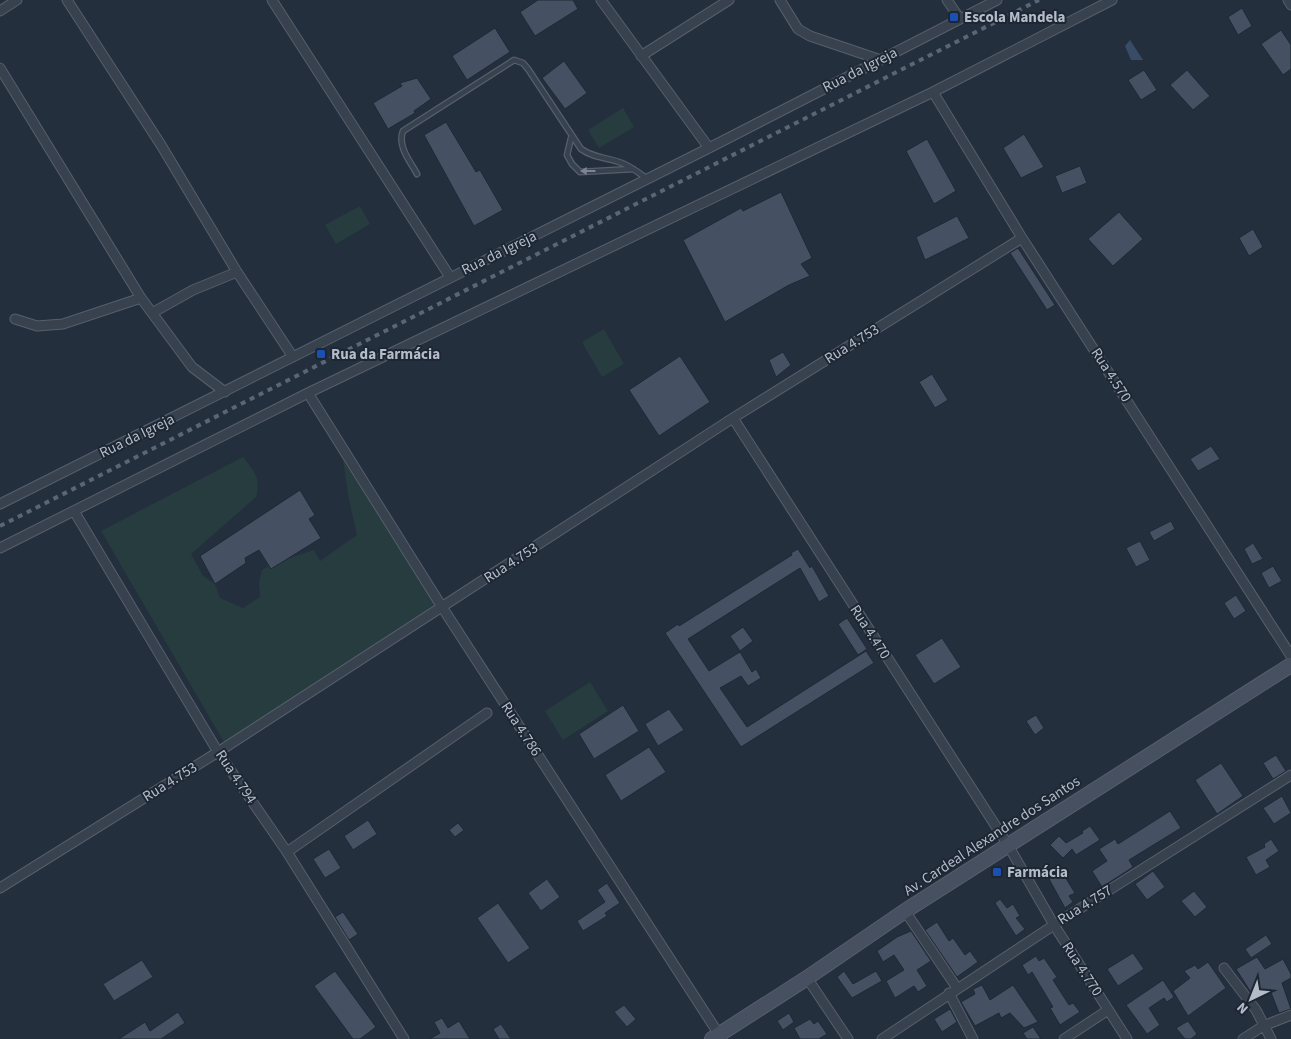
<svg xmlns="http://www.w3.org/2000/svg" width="1291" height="1039" viewBox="0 0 1291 1039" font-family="'Source Sans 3',sans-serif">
<rect width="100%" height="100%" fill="#242f3e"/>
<path fill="#263c3f" d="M623 108 634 127 599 148 588 130Z
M360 206 370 224 336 244 325 225Z
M604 329 624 364 602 377 582 342Z
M243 457C255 472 261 478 256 497L191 554 203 576 215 584 220 598 243 608 260 597 259 583 262 570 274 563 314 550 320 561 357 535 349 500 343 460 442 607 224 742 101 531Z
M590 682 608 711 563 740 545 711Z"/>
<path fill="#394c67" d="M1130 40 1143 60H1131L1125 46Z"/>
<path fill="#455162" stroke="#1f2835" d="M538 0H573L578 9 535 36 520 12Z
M1242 8 1252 26 1238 35 1228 17Z
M495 28 510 52 467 80 452 56Z
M1281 30 1291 45V69L1283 75 1261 44Z
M564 61 587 93 565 109 542 78Z
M1144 70 1157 90 1141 100 1128 80Z
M1187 70 1210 96 1193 110 1170 85Z
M417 78 431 99 414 111 415 113 388 129 373 103 402 86 400 83Z
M446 122 476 172 480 170 503 210 474 226 424 135Z
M1024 134 1044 167 1021 178 1003 148Z
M927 139 956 191 934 204 906 151Z
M1080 166 1087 183 1062 193 1055 176Z
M781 192 812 258 801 264 810 276 789 285 725 322 683 240 741 208 743 211Z
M1119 212 1143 239 1113 266 1088 239Z
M957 216 969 238 925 260 916 237Z
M1253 229 1263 247 1249 256 1239 238Z
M1018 248 1055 305 1047 310 1010 253Z
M783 352 791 365 776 377 769 360Z
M680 356 710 402 659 436 629 390Z
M932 374 948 400 935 408 919 382Z
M1211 446 1220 459 1198 471 1190 459Z
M300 490 315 515 309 519 321 538 271 569 259 550 245 558 246 563 215 584 200 556Z
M1171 521 1175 529 1154 541 1149 532Z
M1140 541 1150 560 1136 567 1126 548Z
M1253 543 1263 559 1252 564 1244 549Z
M798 549 810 568 812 566 829 596 819 602 800 568 688 639 709 671 740 652 752 672 756 669 761 678 748 686 741 676 720 688 747 727 866 651 874 663 741 747 665 633 678 624 679 626 792 555 791 553Z
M1273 566 1282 581 1269 588 1261 573Z
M1236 595 1246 611 1234 619 1224 603Z
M847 618 867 649 858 655 838 624Z
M743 627 753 641 740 651 730 636Z
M942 638 961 667 934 684 915 655Z
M623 705 639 731 594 759 579 734Z
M669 709 684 730 658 746 645 724Z
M1036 715 1044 728 1035 735 1026 721Z
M649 747 666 772 621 801 605 775Z
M1276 755 1286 771 1273 779 1263 763Z
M1221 763 1243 796 1217 814 1195 780Z
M1282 796 1291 813 1274 824 1263 808Z
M1170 811 1181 828 1129 860 1133 867 1102 887 1092 871 1107 861 1099 849 1115 839 1118 844Z
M368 820 377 834 353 850 344 836Z
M458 823 464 830 455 837 449 830Z
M1090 826 1100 840 1076 855 1072 849 1063 858 1050 845 1059 836 1066 843 1083 833 1082 831Z
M1271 839 1279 851 1266 860 1270 867 1256 875 1246 857 1265 847 1264 844Z
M329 849 341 868 325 878 313 859Z
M1153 871 1165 887 1147 900 1135 884Z
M1062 872 1075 893 1069 896 1073 902 1065 908 1049 879Z
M547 879 560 897 541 911 528 893Z
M607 883 620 903 605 913 607 916 583 931 577 921 605 902 597 890Z
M1194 891 1207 907 1195 917 1181 901Z
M1000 899 1007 908 1013 904 1020 916 1016 918 1025 929 1016 936 995 903Z
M498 903 530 948 508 963 477 918Z
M343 912 358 934 349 940 335 917Z
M937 922 949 941 953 938 965 955 970 951 978 962 957 977 925 930Z
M911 931 931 961 917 970 927 986 918 992 914 986 895 998 886 981 904 970 894 955 883 962 877 951 897 937Z
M1266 935 1272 944 1251 958 1245 949Z
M1133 953 1144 969 1118 986 1107 969Z
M1036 956 1039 961 1044 958 1057 977 1053 980 1069 1005 1073 1003 1080 1012 1060 1025 1050 1008 1053 1007 1032 972 1028 975 1022 965Z
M1257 957 1265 969 1283 959 1291 974V978L1282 983 1291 1009 1279 1013 1270 990 1255 998 1252 994 1236 969Z
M142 960 153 977 114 1001 103 984Z
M1208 962 1226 988 1188 1016 1173 991 1190 978 1184 971 1195 965 1198 969Z
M335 971 376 1027 360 1039H353L314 986Z
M844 971 853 984 876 971 882 981 852 998 837 977Z
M1163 980 1174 997 1167 1002 1164 998 1149 1008 1160 1025 1147 1034 1126 1005Z
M982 985 990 1000 1013 985 1038 1022 1024 1028 1010 1013 1001 1018 999 1013 975 1026 961 1002 975 994 973 989Z
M624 1005 636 1019 627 1027 614 1012Z
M950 1009 957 1022 942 1032 934 1019Z
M178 1012 185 1023 161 1039H119L145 1022 150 1031Z
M789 1013 794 1022 783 1030 777 1021Z
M442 1018 448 1028 459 1021 470 1039H430L440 1033 434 1022Z
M810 1019 814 1024 818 1021 827 1034 819 1039H800L794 1028Z
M1188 1021 1197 1034 1191 1039H1185L1176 1028Z
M501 1024 511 1039H499L493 1029Z
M1033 1027 1041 1039H1027L1023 1033Z"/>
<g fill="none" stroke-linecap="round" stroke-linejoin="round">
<defs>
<path id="service" d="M571 138 567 155 572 164 580 172 633 169
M417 174C410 161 397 146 403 131L514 60 523 63 528 69 581 149C594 158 604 157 619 162 629 165 638 172 646 178"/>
<path id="minor" d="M67 0 161 145 237 272 293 357
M272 0 450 277
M601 0 709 148
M780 0 798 29 810 36 881 60
M947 0 960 19
M1288 0 1291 5
M0 11 17 0
M641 56 729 0
M0 68 141 298 192 367 225 392
M933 92 1022 238 1291 656
M152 313 193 290 237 272
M15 319 37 326 63 324 141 298
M308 393 442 607 722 1039
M733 418 1008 845 1054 925 1127 1039
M0 504 709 148 997 0
M74 511 218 752 287 852 404 1039
M0 548 308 393 933 92 1112 0
M287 852 487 713
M0 888 218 752 733 418 1022 238
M905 911 957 988
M1224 968 1256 1010 1271 1039
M807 978 848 1039
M949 993 973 1039
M882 1039 1054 925 1291 775
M1064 1039 1108 1010
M1243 1039 1263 1026 1291 1015"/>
<path id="secondary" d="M712 1039 807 978 905 911 1291 665"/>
</defs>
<use href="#service" stroke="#565f6c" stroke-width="7"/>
<use href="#minor" stroke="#565f6c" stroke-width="11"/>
<use href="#secondary" stroke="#565f6c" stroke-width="16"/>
<use href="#service" stroke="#38414e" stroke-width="4.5"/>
<use href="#minor" stroke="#38414e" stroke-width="9"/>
<use href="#secondary" stroke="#465061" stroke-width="14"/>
<path stroke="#5a6575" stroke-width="4" stroke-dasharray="5 5" stroke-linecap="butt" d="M0 526 1039 0"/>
</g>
<defs><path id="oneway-solid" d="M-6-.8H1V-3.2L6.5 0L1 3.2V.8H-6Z" transform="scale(1.25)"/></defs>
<use fill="#7c8592" href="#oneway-solid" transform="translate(588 171) rotate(180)"/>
<g fill="#1a4fb4" stroke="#1d2633" stroke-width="2">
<rect x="949" y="12" width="10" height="10" rx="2.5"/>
<rect x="316" y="349" width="10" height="10" rx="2.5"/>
<rect x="992" y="867" width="10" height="10" rx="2.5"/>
</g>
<g text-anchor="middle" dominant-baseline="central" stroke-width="4" stroke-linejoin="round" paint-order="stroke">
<g font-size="15" font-weight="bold" fill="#b4bcc9" stroke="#1d2633" text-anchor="start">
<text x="964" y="17">Escola Mandela</text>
<text x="331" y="354">Rua da Farmácia</text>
<text x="1007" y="872">Farmácia</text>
</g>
<g font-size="15" fill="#b4bcc9" stroke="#1d2633">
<text transform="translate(860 70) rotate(-27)">Rua da Igreja</text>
<text transform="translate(499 253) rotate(-26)">Rua da Igreja</text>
<text transform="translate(852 344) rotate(-32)">Rua 4.753</text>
<text transform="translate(1111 375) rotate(57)">Rua 4.570</text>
<text transform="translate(137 436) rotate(-26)">Rua da Igreja</text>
<text transform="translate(511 563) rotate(-33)">Rua 4.753</text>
<text transform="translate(870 632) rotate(57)">Rua 4.470</text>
<text transform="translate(521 729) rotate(57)">Rua 4.786</text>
<text transform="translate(236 777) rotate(56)">Rua 4.794</text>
<text transform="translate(170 782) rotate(-32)">Rua 4.753</text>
<text transform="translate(992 836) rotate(-33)">Av. Cardeal Alexandre dos Santos</text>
<text transform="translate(1085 905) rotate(-32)">Rua 4.757</text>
<text transform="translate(1082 969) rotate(57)">Rua 4.770</text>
</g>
</g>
<g transform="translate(1251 999) rotate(223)" stroke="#1d2633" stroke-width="4" paint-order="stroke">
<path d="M0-4L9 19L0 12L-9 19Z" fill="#b4bcc9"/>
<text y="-8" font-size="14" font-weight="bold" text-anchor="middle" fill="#b4bcc9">N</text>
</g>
</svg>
